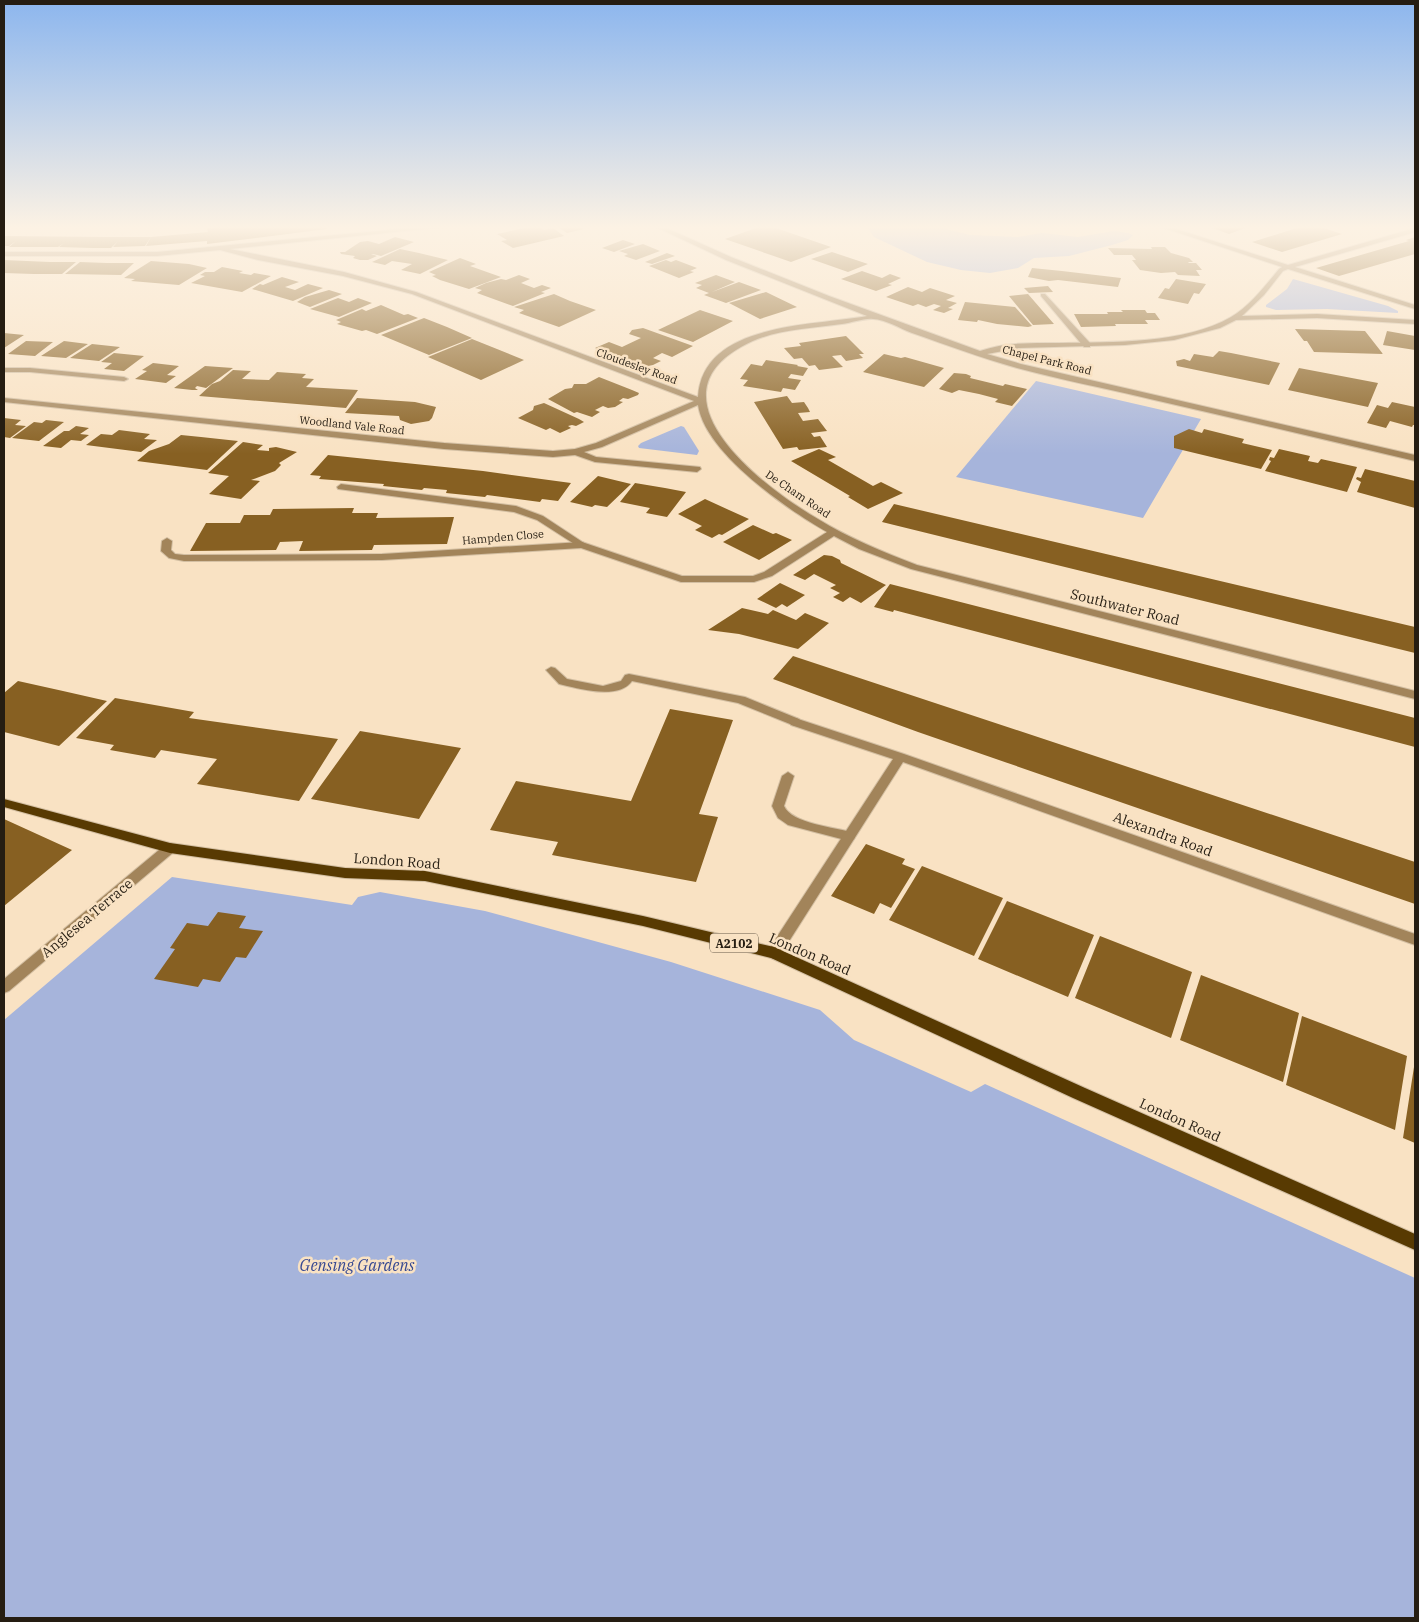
<svg xmlns="http://www.w3.org/2000/svg" width="1419" height="1622" viewBox="0 0 1419 1622" font-family="'IBM Plex Serif',serif">
<rect width="100%" height="100%" fill="#f9e2c3"/>
<path fill="#a6b4db" d="M867 227H938L970 235 1018 237 1042 233 1078 237 1114 231 1128 233 1133 235 1128 240 1112 245 1069 256 1034 258 1018 268 990 273 961 270 927 262 874 237Z
M1293 279 1388 306 1398 311V313L1327 309 1276 310 1266 307V305L1287 289Z
M1036 381 1201 419 1143 518 956 477Z
M681 426 684 427 699 451 697 455 639 448 638 446 641 443Z
M172 877 352 905 358 897 380 892 485 911 671 962 820 1010 854 1040 971 1092 985 1084 1415 1278V1618H4V1020Z"/>
<path fill="#876022" d="M217 227H326L327 229 207 244V241L146 246 151 237 208 232 207 228Z
M529 227H540L544 230 553 228 564 236 513 248 501 241 507 240 497 234Z
M558 227H580L584 229 567 233Z
M759 227H773L831 247 791 262 725 239Z
M1210 227H1248L1229 234Z
M1300 227H1321L1342 234 1282 252 1252 242Z
M4 236 106 237H151L145 246 113 247 118 241 111 248H93L59 247 64 243 58 247H9L16 241 9 246H4Z
M395 237 414 242 381 256 373 254H371L377 256 368 260H360L353 258 355 256 341 254 340 252H345L360 242 368 241 379 244Z
M1415 237V254L1339 276 1316 268 1409 241 1406 240Z
M623 240 635 244 614 252 602 248Z
M643 244 660 251 636 260 624 256 628 254 619 251Z
M1151 247H1165L1171 253 1189 258 1193 262H1188L1189 263H1196L1202 270H1196L1200 276 1178 275 1175 272 1161 273 1140 270 1132 260H1136L1132 255H1114L1108 248 1152 249Z
M400 249 419 253 448 260 420 274 401 270 412 264 392 261 385 265 372 262Z
M832 252 868 264 848 272 811 259Z
M667 253 675 256 652 264 645 262Z
M460 258 476 264 470 266 501 277 469 289 440 280 432 276 436 275 429 272Z
M4 260 50 262H76L62 274H34L4 273Z
M666 260 671 262 676 260 697 268 690 271 694 272 679 278 649 266Z
M151 261 189 264 207 268 179 285 131 281 135 279 124 278Z
M80 262 107 263H134L121 275 65 274Z
M222 267 243 271 239 273 251 275 254 273 271 276 242 292 191 283 205 276 200 275 205 272H214Z
M1032 268 1062 271 1121 278 1118 287 1058 280 1049 281 1028 277Z
M862 271 882 278 890 274 901 278 888 284 892 285 876 291 841 279Z
M519 275 530 279 521 283 534 288 542 285 551 288 541 292 545 293 513 306 477 293 482 290 475 288 486 283 501 279 506 280Z
M716 275 735 282 712 292 739 282 761 290 726 303 704 295 709 293 696 288 702 285 695 283Z
M282 277 299 282 285 287 295 290 308 284 323 288 293 301 252 289 260 284 263 285Z
M1176 279 1206 284 1199 294 1194 293 1188 304 1158 298 1165 288 1169 289Z
M1048 286 1053 292 1029 293 1024 288Z
M908 287 922 292 930 288 955 296 946 300 957 303 948 308 953 309 944 313 933 310 941 306 934 304 926 307 918 304 913 306 886 297Z
M329 290 342 294 310 307 297 302 305 297Z
M766 292 797 307 760 319 729 303Z
M554 294 570 301 596 310 559 327 519 313 524 310 514 307Z
M1028 294 1054 324 1033 325 1009 296Z
M338 298 349 302 358 298 372 303 339 317 310 309Z
M965 302 1015 307 1032 326 1028 327 997 324 978 320 977 322 958 320Z
M381 305 404 315 408 314 418 318 377 334 366 330 362 331 337 324 341 322 336 320 362 309 366 311Z
M700 310 733 321 693 342 658 330Z
M1121 310H1145L1147 313H1155L1160 320H1145L1148 324H1115L1116 326 1081 327 1074 314H1108L1107 312H1123Z
M424 318 447 327 472 338 429 355 381 335Z
M643 328 693 346 672 357 662 353 653 358 661 361 653 365 643 367 595 348 609 342 622 347 641 338 629 334 632 330Z
M1295 329 1365 331 1383 354 1314 352 1307 341H1304Z
M1387 331 1415 336V350L1383 345Z
M4 333 24 335 4 348Z
M846 336 864 354H859L863 358 846 361 841 355 832 356 843 367 819 370 815 365 809 366 802 358 794 359 784 348 801 346 799 343Z
M472 339 497 349 524 360 481 380 428 357Z
M26 341 53 342 35 356 8 354Z
M64 341 88 344 66 358 41 356Z
M92 344 120 347 99 361 70 358Z
M1219 351 1231 353 1280 363 1269 385 1177 366 1176 361 1184 359 1190 361 1194 354 1213 357Z
M114 353 144 356 124 371 104 369 112 363 101 362Z
M884 354 901 358 905 357 944 368 924 387 863 372Z
M766 360 798 365 797 366 808 368 803 376 791 374 788 378 801 380 795 390 783 388 781 392 743 386 748 380 740 379 751 364 762 366Z
M153 363 179 366 167 375 176 376 166 383 135 379 147 371 142 370Z
M205 366 233 368 206 388 197 386 195 388 198 390H192L174 388Z
M1299 368 1336 375 1378 383 1368 407 1288 390Z
M233 370 251 371 242 379 269 380 277 372 306 374 302 378 314 379 306 387 358 390 346 408 199 396 212 384 220 381Z
M954 373 966 374 971 376 970 378 1003 386 1005 384 1027 389 1012 406 995 402 998 399 979 394 959 390 952 393 939 389Z
M599 377 632 390 639 393 638 395 628 399 623 398 619 401 623 402 615 407 608 408 603 406 595 410 600 412 592 417 577 412 574 413 548 399 565 389 572 388 574 384H586Z
M787 396 792 403 804 402 808 408 810 412 798 413 803 421 818 419 827 431 811 433 814 437 820 436 827 447 799 450 797 447 783 449 754 402Z
M357 398 415 402 436 407 432 418 429 421 411 424 400 420 399 416 345 413Z
M1392 402 1415 407V425H1413L1412 427 1390 421 1386 428 1367 423 1377 405 1388 408Z
M544 403 579 419 584 422 576 426 572 425 568 426 571 428 560 433 550 428 546 430 518 418 533 410 534 406Z
M4 418 21 420 15 425 26 426 10 438 4 437Z
M46 420 64 422 39 441 12 438 34 422 42 423Z
M76 426 89 428 80 434 89 435 81 441 71 440 61 448 43 446 64 431H69Z
M1189 429 1202 433 1204 429 1244 439 1242 443 1272 450 1261 469 1174 448V436Z
M119 430 150 434 144 439 157 440 141 452 86 445 101 434 112 435Z
M181 435 201 437 238 441 207 470 137 461 149 451 169 444Z
M243 442 263 445 257 450 269 451V448L276 447 297 452 279 463 281 465 275 471 251 480 260 481 241 499 209 494 229 476 208 473Z
M819 449 836 457 828 460 873 486 881 482 903 493 868 509 848 497 850 496 791 461Z
M1279 449 1310 456 1308 461 1318 463 1321 459 1357 467 1347 492 1265 471 1271 461 1269 460 1270 457 1274 458Z
M328 455 483 471 571 483 558 501 542 499 540 502 487 495 485 497 446 493 447 490 424 488 422 490 383 486 384 484 319 479 321 476 310 475Z
M1365 469 1415 481V508L1357 492 1361 482 1356 479 1357 477 1361 478Z
M598 476 631 484 607 507 595 505 592 507 570 502Z
M635 483 665 488 686 492 667 517 646 513 650 508 620 502Z
M705 499 729 510 749 519 722 535 719 534 712 538 695 530 702 526 678 514Z
M894 504 1415 627V653L882 522Z
M354 508 352 513H378L376 518 454 517 447 544 374 545 372 550 299 551 303 541 280 542 276 550 190 551 206 523H240L244 515H270L273 509Z
M753 525 773 534 776 533 792 540 759 560 723 542Z
M824 555 832 556 840 560 841 563 886 585 861 603 850 597 843 602 833 597 840 593 830 588 836 585 814 574 805 580 793 575Z
M780 583 805 595 787 607 782 604 776 608 757 599Z
M890 584 1415 718V747L894 610 893 612 874 607Z
M742 608 768 614 773 610 796 620 805 613 829 623 798 649 739 634 708 630Z
M793 656 1415 862V904L918 732 773 679Z
M18 681 63 691 107 701 59 746 4 732V693Z
M115 698 194 712 189 718 338 739 299 801 197 784 217 759 161 750 155 758 110 750 114 745 76 738Z
M670 709 733 720 699 814 718 817 696 882 552 855 558 842 490 830 516 781 631 801Z
M360 731 461 748 419 819 311 799Z
M4 819 72 850 4 906Z
M866 844 905 859 902 864 915 869 891 908 880 903 874 914 831 896Z
M922 866 1003 898 974 956 889 920Z
M1007 901 1094 935 1068 997 978 959Z
M218 912 246 916 239 928 263 931 246 958 236 957 220 982 203 979 198 987 154 979 175 949 170 948 187 923 208 926Z
M1100 936 1192 972 1171 1038 1075 998Z
M1201 975 1299 1013 1283 1082 1180 1040Z
M1302 1016 1407 1056 1395 1130 1286 1085Z
M1414 1067H1415V1143L1403 1138Z"/>
<g fill="none" stroke-linecap="round" stroke-linejoin="round">
<defs>
<path id="lane" d="M1041 294H1045L1090 343V347H1084L1041 296Z
M4 368H30L124 377 128 379 124 381 30 372H4Z
M341 484 516 506 543 516 587 545 585 547H579L537 520 514 512 338 489 337 487Z
M551 667 555 668 567 679 603 686 621 681 625 675 629 674 745 697 799 719 801 722 795 726 738 703 632 681C619 700 581 689 563 685L559 684 546 670Z
M788 772 794 776 784 806C792 824 835 827 854 833L855 836 854 839 849 841 788 825 778 818 772 806 782 776Z"/>
<path id="street" d="M420 227H443L230 249 344 272 416 292 698 397C702 322 814 326 867 316L726 260 656 227H664L731 257 829 296 980 351C1006 342 1032 343 1059 343 1112 342 1185 344 1231 317 1250 306 1265 286 1279 269L1282 267 1161 227H1170L1288 265 1415 228V232L1295 267 1415 305V309L1288 269 1283 271 1264 295 1242 316 1317 314 1415 320V324L1317 318 1236 320 1220 328 1174 340 1125 345 1019 348 987 354 1021 364 1415 455V461C1327 440 1238 419 1150 399 1105 388 1061 380 1017 368 981 358 947 345 912 333 901 329 885 319 873 319 864 318 852 323 842 324 808 329 771 329 741 347 647 400 766 489 818 519 849 538 883 552 917 565L1415 691V699L911 569 859 549 834 536 772 576 754 582H681L581 548 382 560 184 561 169 558 161 551 162 541 167 538 172 541 171 550 175 554 184 555 382 554 582 542 682 576H753L764 572 827 532C788 510 705 453 698 405L602 447 584 452 596 457 700 467 701 469 697 472 595 462 575 455 553 457 444 449 4 402V398L444 443 553 451 575 449 596 443 694 401 412 294 343 276 258 260 220 250 157 256H4V252H157Z
M795 718 904 754 1415 934V945L903 762 779 957 774 959 769 957 767 953 769 949 893 759 791 725 789 722 791 719Z
M170 843 175 845 176 848 175 851 9 991 4 993V979L165 845Z"/>
<path id="primary" d="M4 799 170 843 345 868 425 871 643 916 774 947 1085 1088 1415 1234V1250L1073 1098 771 958 643 926 425 881 345 878 170 853 4 807Z"/>
</defs>
<use href="#lane" stroke="#d3bfa3" stroke-width="2"/>
<use href="#street" stroke="#d3bfa3" stroke-width="2"/>
<use href="#primary" stroke="#d3bfa3" stroke-width="2"/>
<use href="#lane" fill="#a2845a" fill-rule="evenodd"/>
<use href="#street" fill="#a2845a" fill-rule="evenodd"/>
<use href="#primary" fill="#583a02" fill-rule="evenodd"/>
</g>
<linearGradient id="sky" x2="0" y2="1"><stop stop-color="#8cb6ee"/><stop offset="0.5" stop-color="#fcf2e4"/><stop offset="1" stop-color="#fcf2e4" stop-opacity="0"/></linearGradient>
<rect width="1419" height="454" fill="url(#sky)"/>
<g text-anchor="middle" dominant-baseline="central" stroke-width="5" stroke-linejoin="round" paint-order="stroke">
<g font-size="11" fill="#251d12" stroke="#f9e2c3">
<text transform="translate(1047 360) rotate(14)">Chapel Park Road</text>
<text transform="translate(637 366) rotate(20)">Cloudesley Road</text>
<text transform="translate(352 425) rotate(6)">Woodland Vale Road</text>
<text transform="translate(798 494) rotate(34)">De Cham Road</text>
<text transform="translate(503 537) rotate(-5)">Hampden Close</text>
</g>
<rect fill="#f9e2c3" stroke="#655847" stroke-width="1" x="710" y="933.5" width="48" height="19" rx="4"/>
<g font-size="12" font-weight="bold" fill="#251d12">
<text x="734" y="943">A2102</text>
</g>
<g font-size="14" fill="#251d12" stroke="#f9e2c3">
<text transform="translate(1125 607) rotate(14)">Southwater Road</text>
<text transform="translate(1163 834) rotate(20)">Alexandra Road</text>
<text transform="translate(397 861) rotate(4)">London Road</text>
<text transform="translate(87 918) rotate(-40)">Anglesea Terrace</text>
<text transform="translate(810 954) rotate(23)">London Road</text>
<text transform="translate(1180 1120) rotate(24)">London Road</text>
</g>
<g font-size="16" font-style="italic" fill="#374992" stroke="#f9e2c3">
<text x="357" y="1265">Gensing Gardens</text>
</g>
</g>
<rect width="1419" height="1622" fill="none" stroke="#251d12" stroke-width="10"/>
</svg>
